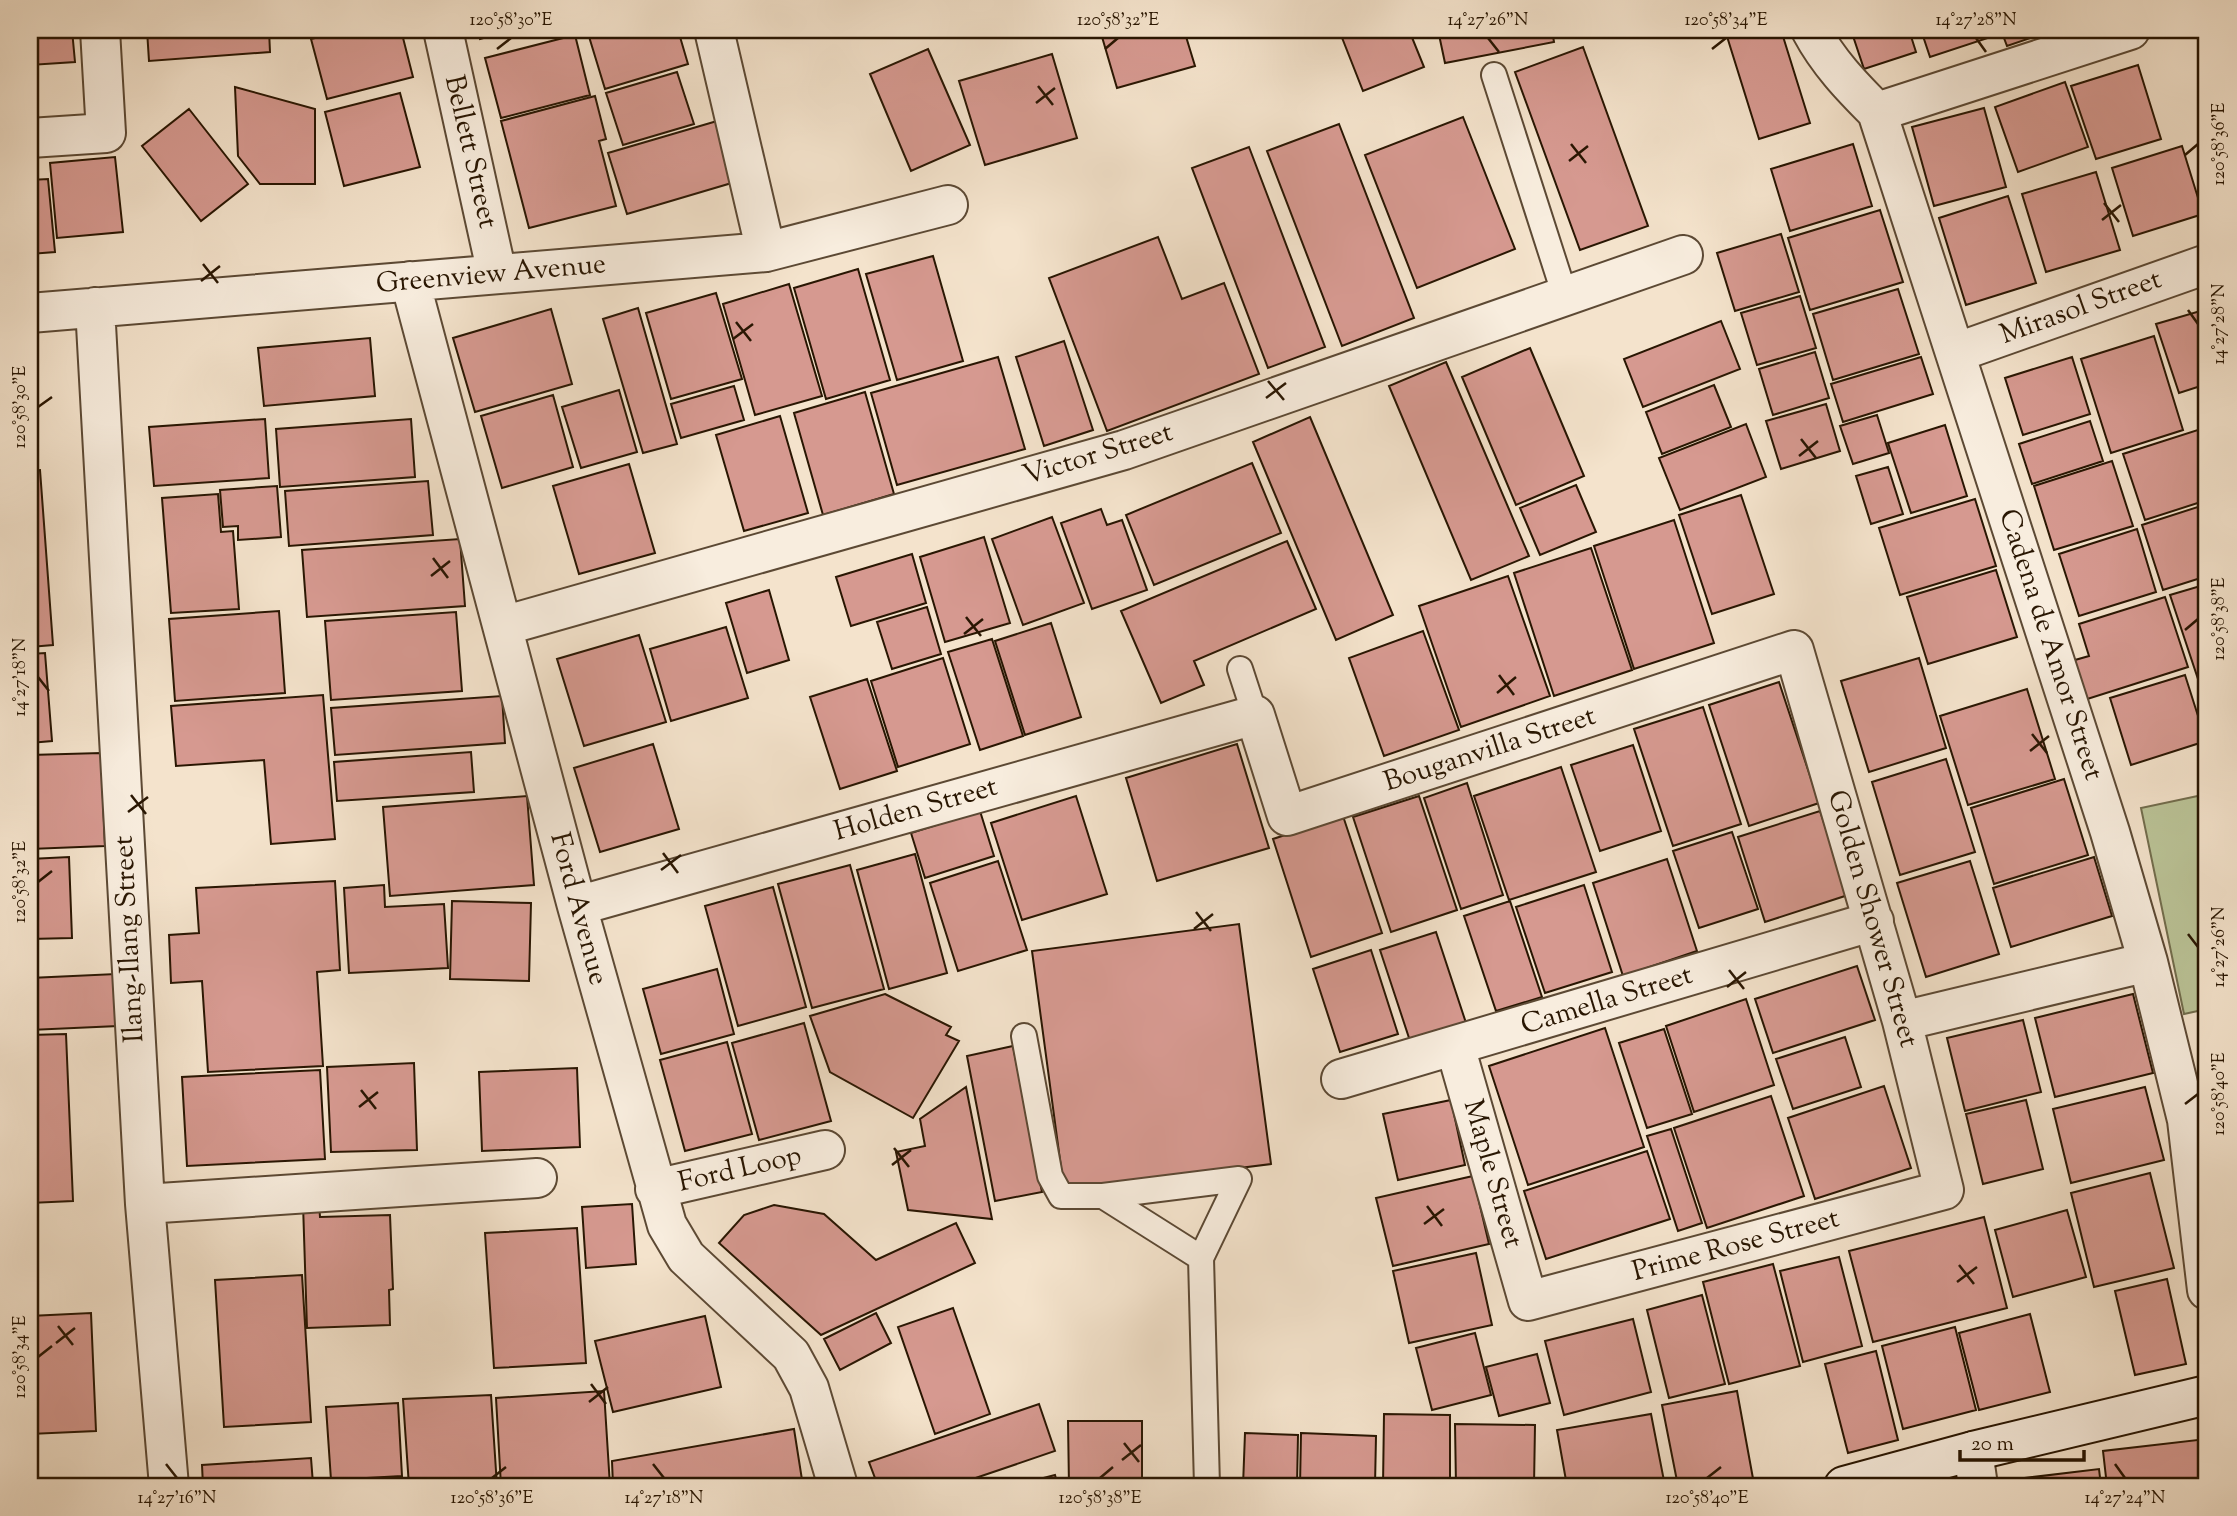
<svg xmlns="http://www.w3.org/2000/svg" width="2237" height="1516" viewBox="0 0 2237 1516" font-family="'Sorts Mill Goudy',serif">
<rect width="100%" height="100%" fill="#f4e3cc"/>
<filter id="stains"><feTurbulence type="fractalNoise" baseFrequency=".00286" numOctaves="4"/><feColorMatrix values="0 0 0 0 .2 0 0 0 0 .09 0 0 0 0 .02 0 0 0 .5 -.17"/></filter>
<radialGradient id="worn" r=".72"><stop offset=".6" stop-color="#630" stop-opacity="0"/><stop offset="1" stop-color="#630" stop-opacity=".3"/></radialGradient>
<path fill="#bbc498" stroke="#726d4d" stroke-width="2" d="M2207 794V1009L2184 1014 2141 808Z"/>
<path fill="#d69990" stroke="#291602" stroke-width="2" d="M30 30H72L75 62 30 65Z
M147 30H269L270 52 149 61Z
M347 30H401L413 77 327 99 311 39Z
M477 30H513L480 39Z
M587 30H678L688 64 605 89Z
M1100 30H1184L1195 66 1117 88Z
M1339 30H1409L1424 67 1363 91Z
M1438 30H1552L1554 42 1445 63Z
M1725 30H1781L1810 123 1759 139Z
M1851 30H1909L1916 52 1864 69Z
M1921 30H1998L2000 34 1930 57Z
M2001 30H2054L2007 46Z
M575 35 590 95 501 118 485 58Z
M1583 47 1648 226 1580 250 1515 72Z
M928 49 970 145 911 171 870 74Z
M1052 54 1077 138 985 165 959 81Z
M2138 65 2161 139 2096 159 2071 86Z
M677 72 694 124 623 145 606 93Z
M2065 82 2088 147 2018 172 1995 107Z
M235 87 315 109V184H260L238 156Z
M400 93 420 167 344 186 325 112Z
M595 96 606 139 599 141 616 206 529 228 501 121Z
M1984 108 2006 187 1934 206 1912 127Z
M189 109 248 184 201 221 142 146Z
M1463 117 1515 249 1417 288 1365 155Z
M717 121 735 182 627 214 608 153Z
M1339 124 1414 318 1342 346 1267 151Z
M1853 144 1872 206 1790 231 1771 169Z
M2182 146 2203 214 2133 236 2112 168Z
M1249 147 1325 347 1268 368 1192 168Z
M115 157 123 232 57 238 50 163Z
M2096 172 2120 250 2046 272 2022 194Z
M48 179 55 252 30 254V180Z
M2008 196 2036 283 1966 305 1939 218Z
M1880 210 1903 282 1810 310 1788 238Z
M1781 234 1799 292 1735 311 1717 253Z
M1158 237 1182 299 1224 283 1259 374 1107 431 1049 278Z
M933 256 963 361 897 380 866 274Z
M858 269 890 380 826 399 794 288Z
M789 284 822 396 755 415 723 304Z
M1898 289 1919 354 1833 380 1813 314Z
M716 293 742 379 671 399 646 313Z
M1800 296 1816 348 1757 365 1741 313Z
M638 308 677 444 643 453 603 319Z
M551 309 572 384 475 412 453 338Z
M2207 309V384L2179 393 2156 324Z
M1721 321 1740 369 1643 407 1624 359Z
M2154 336 2183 430 2111 453 2081 359Z
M370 338 375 396 264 406 258 348Z
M1064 341 1093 430 1044 446 1016 357Z
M1530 348 1584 476 1516 505 1462 377Z
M1815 352 1829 398 1773 415 1759 369Z
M998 357 1025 449 897 485 871 393Z
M1921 357 1933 394 1843 422 1831 384Z
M2072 357 2090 414 2023 435 2005 378Z
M1446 362 1529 556 1471 580 1389 386Z
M1714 385 1731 427 1662 454 1646 412Z
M734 386 744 420 681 438 671 404Z
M619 390 637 452 581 468 562 407Z
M865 392 894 494 823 515 794 413Z
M553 395 573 467 502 488 481 416Z
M1826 404 1840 451 1781 469 1766 421Z
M1877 415 1889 453 1853 464 1840 426Z
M780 416 808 513 744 531 716 435Z
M1310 417 1393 615 1336 640 1253 442Z
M265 419 269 478 154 486 149 427Z
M411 419 415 477 280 487 276 429Z
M2090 421 2103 461 2032 484 2019 444Z
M1746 424 1766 477 1680 510 1659 458Z
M1945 425 1967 496 1911 513 1888 443Z
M2207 427V500L2145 520 2123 454Z
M2112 461 2133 526 2054 550 2034 486Z
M1252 463 1281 533 1154 585 1126 515Z
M629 464 655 553 579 574 553 486Z
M1888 467 1903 514 1871 524 1856 476Z
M40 470 53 645 30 647V471Z
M428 481 433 535 289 546 285 491Z
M1576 485 1596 532 1540 555 1520 508Z
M277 486 281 537 238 540V526L223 527 220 490Z
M218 494 221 532 233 531 239 609 171 613 162 498Z
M1741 495 1774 594 1712 614 1679 515Z
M1975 499 1996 566 1900 595 1879 528Z
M2207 504V576L2163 590 2142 525Z
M1101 509 1107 525 1122 520 1147 590 1092 609 1061 523Z
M1052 517 1084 603 1023 625 992 539Z
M1674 520 1714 643 1634 669 1594 546Z
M2137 529 2156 592 2079 616 2059 554Z
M984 537 1010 623 945 642 920 557Z
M460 539 465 606 307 617 302 550Z
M1287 541 1316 609 1194 661 1204 685 1161 703 1121 611Z
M1591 548 1632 670 1554 696 1514 573Z
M912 554 926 603 851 626 836 577Z
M1996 570 2017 637 1928 664 1907 597Z
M1508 576 1550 696 1461 727 1419 606Z
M2207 584V683L2200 685 2170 595Z
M769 590 789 660 747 673 726 603Z
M2165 597 2188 667 2081 701 2068 662 2089 656 2079 624Z
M927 607 941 654 892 669 877 622Z
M279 611 285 693 175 701 169 619Z
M456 612 462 691 331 700 325 621Z
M1051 623 1081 717 1025 735 995 641Z
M726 627 748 698 671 721 650 649Z
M1423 631 1459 730 1384 756 1349 658Z
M639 635 666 722 584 746 557 659Z
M992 639 1023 736 980 750 948 652Z
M45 653 52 741 30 743V654Z
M943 658 970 744 898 767 871 681Z
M1919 658 1946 748 1869 772 1841 681Z
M2185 675 2206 741 2131 765 2110 698Z
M867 679 897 771 840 789 810 697Z
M1779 682 1819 803 1749 826 1709 705Z
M2027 689 2055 779 1968 805 1940 716Z
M323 695 335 839 271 844 264 760 176 766 171 706Z
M502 696 505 743 335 755 331 708Z
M1703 707 1741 824 1673 846 1634 729Z
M653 744 679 829 600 852 574 768Z
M1237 744 1269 848 1157 881 1126 778Z
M1633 745 1661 831 1600 851 1571 765Z
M471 752 474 792 337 801 334 762Z
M101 753 105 846 30 849V755Z
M1946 759 1975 852 1900 875 1872 782Z
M1561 767 1596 872 1509 900 1474 796Z
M2064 779 2088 855 1994 884 1971 808Z
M1467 783 1503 895 1461 909 1424 798Z
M527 796 534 885 390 896 383 807Z
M1076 796 1107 894 1022 920 991 823Z
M1419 796 1457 910 1391 932 1353 817Z
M980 811 994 856 925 878 911 833Z
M1820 811 1848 895 1765 922 1738 837Z
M1343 816 1382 933 1311 957 1273 839Z
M1732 832 1758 909 1699 928 1673 851Z
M915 854 947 973 889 989 857 870Z
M69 857 72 938 30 939V859Z
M2094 857 2112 916 2011 947 1993 888Z
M1667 859 1697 951 1623 976 1593 883Z
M998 861 1027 950 958 971 930 883Z
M1970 861 1999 954 1926 977 1897 883Z
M850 865 884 989 812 1008 778 884Z
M335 881 340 970 317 972 323 1066 208 1072 202 981 171 983 169 935 199 933 196 888Z
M384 885 385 907 444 904 448 968 349 973 344 888Z
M1584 885 1612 972 1545 993 1516 907Z
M773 887 806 1007 738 1026 705 906Z
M452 901 531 903 529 981 450 979Z
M1510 901 1542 997 1496 1011 1464 916Z
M1239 924 1271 1164 1064 1190 1032 951Z
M1436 932 1468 1029 1412 1047 1380 950Z
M1371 950 1398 1034 1340 1052 1313 969Z
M1857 966 1875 1020 1773 1053 1755 999Z
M717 969 734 1034 661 1054 643 989Z
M116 974 118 1026 30 1030V978Z
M885 994 951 1027 946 1035 959 1041 913 1118 830 1072 810 1016Z
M2133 994 2153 1073 2055 1097 2035 1018Z
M1746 999 1774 1085 1694 1112 1666 1026Z
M2023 1020 2041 1092 1965 1111 1947 1038Z
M804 1023 831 1121 759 1140 732 1043Z
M1605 1028 1644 1147 1528 1185 1489 1066Z
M1664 1029 1692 1114 1647 1128 1619 1043Z
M66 1034 73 1201 30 1203V1035Z
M1845 1037 1861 1087 1793 1109 1776 1059Z
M727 1042 752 1134 685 1151 660 1060Z
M1013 1046 1042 1192 995 1201 967 1056Z
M414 1063 417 1150 331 1152 327 1067Z
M577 1068 580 1147 482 1151 479 1072Z
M320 1070 325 1159 187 1166 182 1077Z
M1884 1086 1911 1168 1815 1199 1788 1118Z
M966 1087 992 1219 908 1210 896 1152 925 1146 920 1119Z
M2145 1087 2164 1160 2071 1183 2053 1109Z
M1771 1096 1804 1196 1707 1228 1674 1128Z
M1451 1100 1465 1165 1398 1180 1383 1114Z
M2026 1100 2043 1169 1983 1184 1966 1114Z
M1671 1129 1702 1223 1678 1231 1647 1136Z
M1647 1151 1670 1219 1546 1259 1524 1191Z
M2150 1173 2174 1268 2094 1287 2071 1193Z
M1473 1176 1489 1244 1393 1266 1376 1198Z
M319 1203 320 1217 390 1215 393 1289 389 1290 390 1325 307 1328 303 1204Z
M632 1204 636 1264 586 1268 582 1207Z
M774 1205 824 1214 876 1260 956 1223 975 1263 821 1335 719 1243 744 1215Z
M2067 1210 2086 1277 2013 1297 1995 1230Z
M1984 1217 2007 1308 1873 1342 1849 1251Z
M577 1228 586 1363 494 1368 485 1233Z
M1476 1253 1492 1325 1409 1343 1393 1271Z
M1839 1257 1862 1346 1803 1362 1780 1271Z
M1773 1264 1800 1366 1729 1384 1703 1282Z
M302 1275 311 1422 224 1427 215 1280Z
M2167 1279 2186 1364 2135 1375 2115 1291Z
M1702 1295 1725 1384 1669 1398 1647 1310Z
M953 1308 990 1414 935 1434 898 1327Z
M91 1313 96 1431 30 1434V1316Z
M876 1313 891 1343 840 1370 824 1339Z
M2030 1314 2050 1392 1979 1410 1959 1333Z
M705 1316 721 1387 613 1412 595 1341Z
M1633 1319 1651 1392 1564 1415 1545 1341Z
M1955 1327 1976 1410 1903 1429 1882 1346Z
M1475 1333 1491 1395 1432 1410 1416 1348Z
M1876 1351 1898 1440 1848 1453 1825 1364Z
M1537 1354 1550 1403 1499 1416 1486 1367Z
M604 1391 610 1486H501L496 1398Z
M1737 1391 1754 1484 1740 1486H1678L1662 1405Z
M491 1395 497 1486H409L403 1399Z
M398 1403 402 1476 331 1480 326 1407Z
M1039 1404 1055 1451 952 1486H878L869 1462Z
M1384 1414 1450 1415V1486H1383Z
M1651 1414 1665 1486H1567L1557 1430Z
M1068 1421H1142V1486H1069Z
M1455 1424 1535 1425 1534 1486H1456Z
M794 1429 803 1486H613L612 1461Z
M1245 1433 1298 1435 1297 1486H1243Z
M1301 1433 1376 1436 1375 1486H1300Z
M2206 1439 2207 1486H2107L2103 1451Z
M311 1458 313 1484 339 1483V1486H203L202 1465Z
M2099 1469 2101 1486H2001L2000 1481Z
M1055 1475 1058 1486H1012Z"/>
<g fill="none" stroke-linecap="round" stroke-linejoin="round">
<defs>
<path id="lane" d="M1494 75 1565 296
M1240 669 1255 715
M1024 1036 1050 1176 1061 1196H1103
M1201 1258 1103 1196 1239 1179 1201 1258 1207 1486"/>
<path id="street" d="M443 30 497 274
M714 30 766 252
M1811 30C1828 62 1851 86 1877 112L2110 832 2148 962 2187 1120 2207 1290
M1877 112 2130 30
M30 138 106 133 100 30
M410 281 577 906 667 1225 686 1257 791 1355 809 1388 838 1486
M95 307 145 1204 169 1486
M30 313 766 252 948 205
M1955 353 2207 264
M503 626 1124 450 1683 255
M577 906 1255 715 1287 816 1794 650 1902 1021 1944 1190 1528 1301 1455 1046
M1902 1021 2148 962
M1341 1079 1874 921
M655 1189 825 1150
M145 1204 537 1178
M1973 1451 1978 1486"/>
<path id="secondary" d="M1844 1486 1973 1451 2207 1395"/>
</defs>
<use href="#lane" stroke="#5c4934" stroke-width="28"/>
<use href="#street" stroke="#5c4934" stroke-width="42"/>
<use href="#secondary" stroke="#291602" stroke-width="42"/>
<use href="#lane" stroke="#f8edde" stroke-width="24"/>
<use href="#street" stroke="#f8edde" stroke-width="38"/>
<use href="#secondary" stroke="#f8edde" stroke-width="38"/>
</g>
<path fill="none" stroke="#291602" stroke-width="2.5" d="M1488 38 1499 52M1976 38 1986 52M497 49 511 38M1105 49 1118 38M1712 49 1726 38M1038 86 1053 105M1036 103 1055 88M1571 144 1586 163M2185 155 2198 144M1569 161 1588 146M2104 203 2119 222M2102 220 2121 205M203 264 218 283M201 281 220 266M2188 310 2198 324M736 322 751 341M733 339 753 324M1268 381 1284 400M1266 398 1286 383M38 407 52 397M1801 439 1816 458M1799 456 1818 441M433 558 448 578M431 576 450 561M966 617 981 636M2185 630 2198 619M964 634 983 619M1499 675 1514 695M38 677 49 691M1497 693 1516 677M2032 734 2047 753M2030 751 2049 736M131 795 146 814M128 812 148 797M663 853 678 873M661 870 681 855M38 882 52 871M1196 912 1211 931M1194 929 1213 914M2188 934 2198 947M1729 970 1744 989M1727 987 1746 972M361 1090 376 1109M2185 1104 2198 1094M359 1107 378 1092M894 1148 909 1167M892 1165 911 1150M1427 1206 1442 1226M1424 1224 1444 1209M1959 1265 1974 1284M1957 1282 1977 1267M58 1326 73 1345M56 1343 75 1328M38 1357 52 1346M591 1384 606 1404M589 1402 608 1387M1124 1443 1139 1462M1122 1460 1141 1445M166 1464 177 1478M653 1464 664 1478M2115 1464 2125 1478M492 1478 506 1467M1100 1478 1113 1467M1707 1478 1721 1467"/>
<g text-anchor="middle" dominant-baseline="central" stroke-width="5" stroke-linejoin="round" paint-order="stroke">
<g font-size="28" fill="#291602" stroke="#f8edde">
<text transform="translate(470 152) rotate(77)">Bellett Street</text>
<text transform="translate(491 275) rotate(-5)">Greenview Avenue</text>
<text transform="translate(2081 308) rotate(-20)">Mirasol Street</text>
<text transform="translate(1098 455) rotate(-17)">Victor Street</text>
<text transform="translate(2050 645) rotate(72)">Cadena de Amor Street</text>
<text transform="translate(1490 750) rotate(-18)">Bouganvilla Street</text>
<text transform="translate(916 810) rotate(-16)">Holden Street</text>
<text transform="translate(578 909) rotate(75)">Ford Avenue</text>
<text transform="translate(1872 919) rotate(74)">Golden Shower Street</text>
<text transform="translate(130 939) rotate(-93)">Ilang-Ilang Street</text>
<text transform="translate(1607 1001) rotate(-17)">Camella Street</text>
<text transform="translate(740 1170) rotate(-13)">Ford Loop</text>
<text transform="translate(1492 1174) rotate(74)">Maple Street</text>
<text transform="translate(1736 1246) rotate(-15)">Prime Rose Street</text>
</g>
</g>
<rect width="2237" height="1516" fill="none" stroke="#f4e3cc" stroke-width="77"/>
<path d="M1960 1450v10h124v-10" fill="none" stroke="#291602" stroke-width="3.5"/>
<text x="1971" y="1450" font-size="21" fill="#291602" stroke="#f8edde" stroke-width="5" paint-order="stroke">20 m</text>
<rect x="38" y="38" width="2160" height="1440" fill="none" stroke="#291602" stroke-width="2.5"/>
<g font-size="18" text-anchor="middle" fill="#291602">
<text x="511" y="25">120°58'30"E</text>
<text x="1118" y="25">120°58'32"E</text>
<text x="1488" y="25">14°27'26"N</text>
<text x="1726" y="25">120°58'34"E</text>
<text x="1976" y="25">14°27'28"N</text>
<text transform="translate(2218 144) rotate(-90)" y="6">120°58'36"E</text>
<text transform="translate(2218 324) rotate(-90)" y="6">14°27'28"N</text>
<text transform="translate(19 407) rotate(-90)" y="6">120°58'30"E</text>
<text transform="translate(2218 619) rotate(-90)" y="6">120°58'38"E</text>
<text transform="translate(19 677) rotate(-90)" y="6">14°27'18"N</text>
<text transform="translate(19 882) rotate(-90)" y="6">120°58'32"E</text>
<text transform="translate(2218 947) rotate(-90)" y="6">14°27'26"N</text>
<text transform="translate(2218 1094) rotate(-90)" y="6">120°58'40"E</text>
<text transform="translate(19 1357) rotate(-90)" y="6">120°58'34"E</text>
<text x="177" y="1503">14°27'16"N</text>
<text x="492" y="1503">120°58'36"E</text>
<text x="664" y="1503">14°27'18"N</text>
<text x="1100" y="1503">120°58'38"E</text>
<text x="1707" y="1503">120°58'40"E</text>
<text x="2125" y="1503">14°27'24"N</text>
</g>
<rect width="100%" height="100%" filter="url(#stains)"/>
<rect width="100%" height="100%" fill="url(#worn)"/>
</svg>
